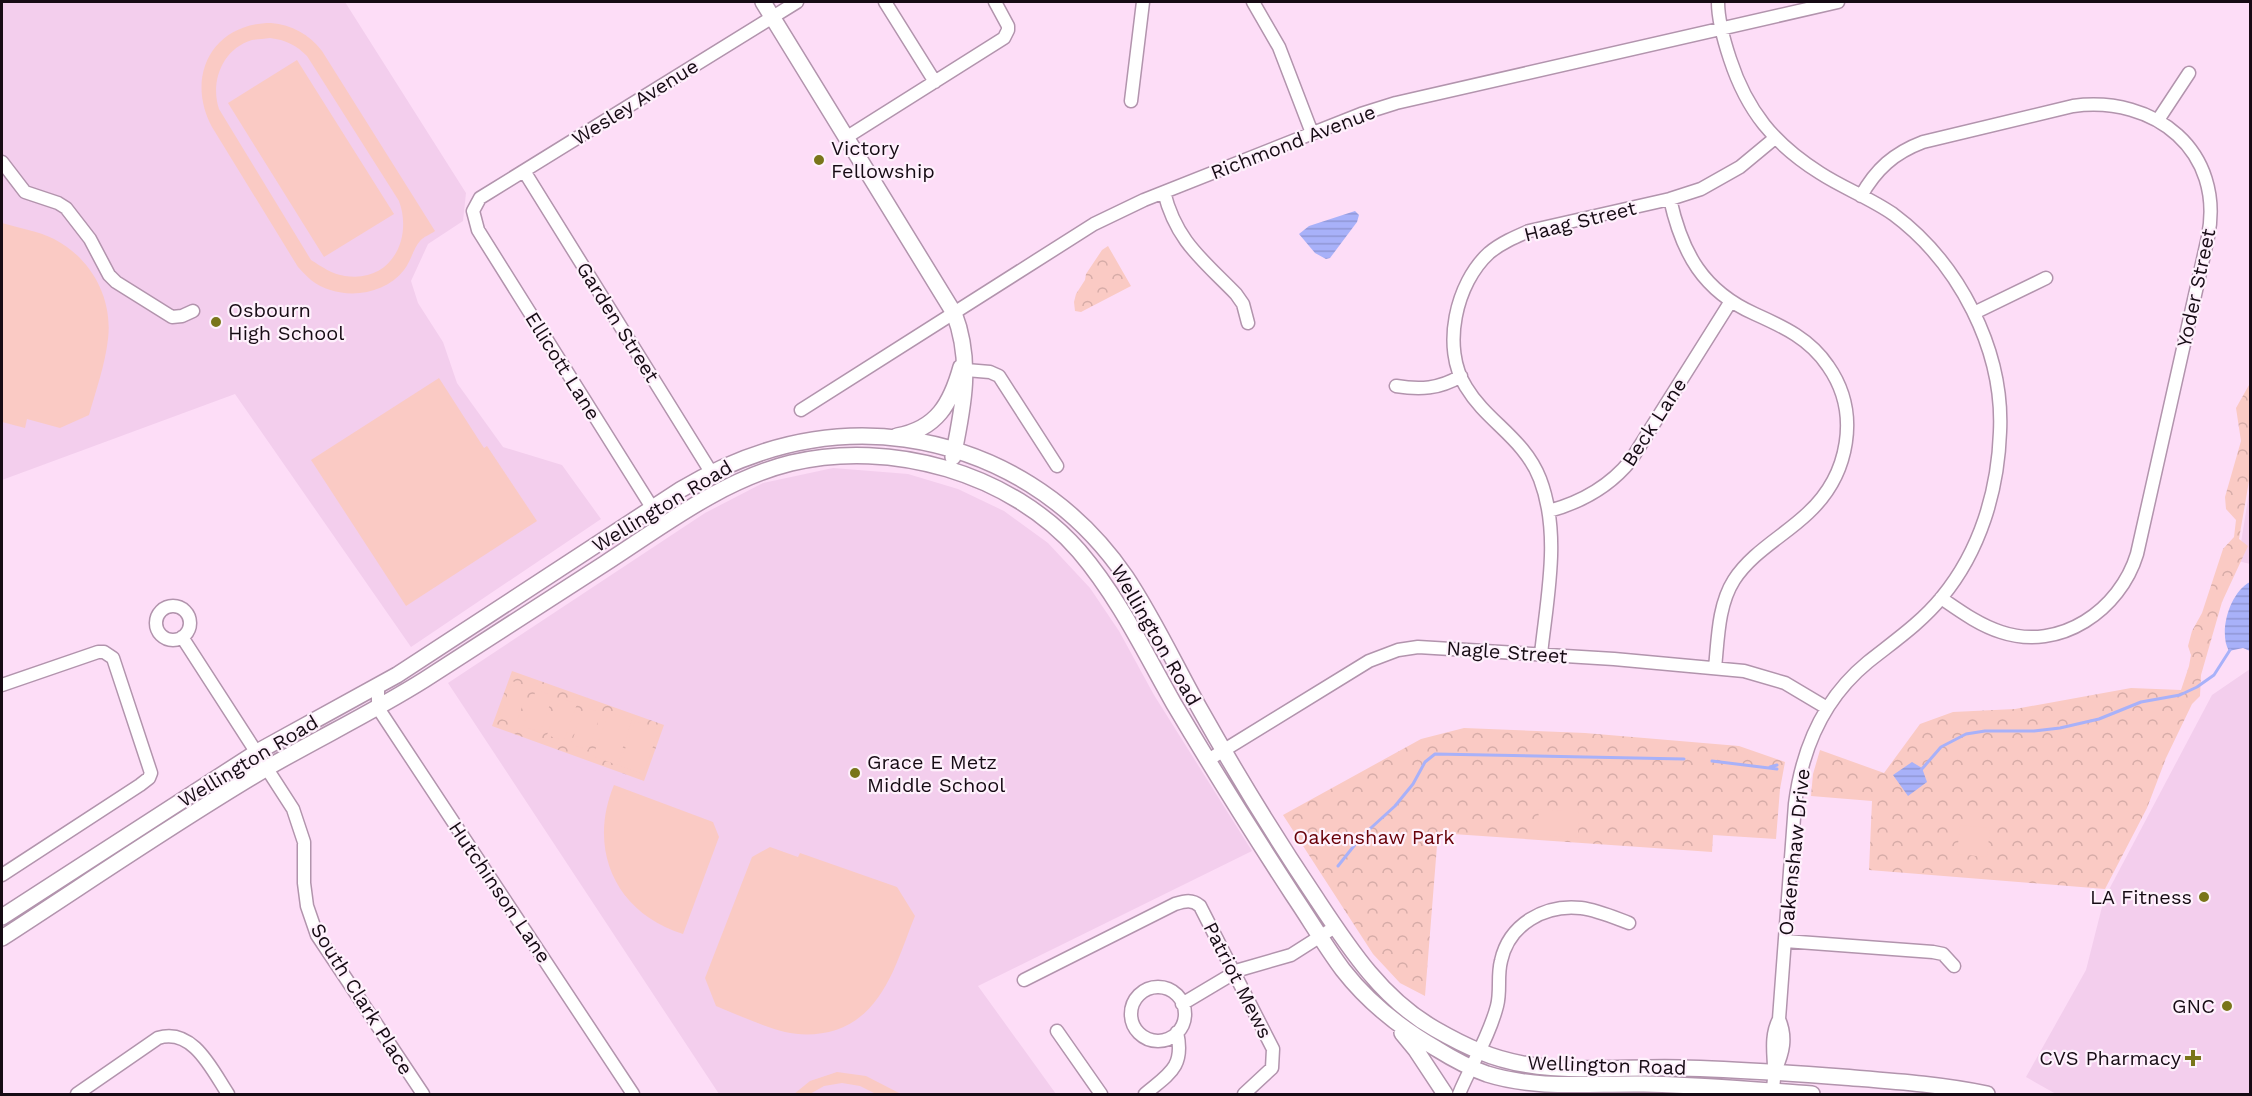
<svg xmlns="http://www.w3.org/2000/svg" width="2252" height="1096" viewBox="0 0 2252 1096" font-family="'Work Sans',sans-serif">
<defs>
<pattern id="forest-crowns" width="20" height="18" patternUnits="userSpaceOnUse" patternTransform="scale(1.5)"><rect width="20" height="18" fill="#facac4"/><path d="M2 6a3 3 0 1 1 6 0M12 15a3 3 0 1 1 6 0" fill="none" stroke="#d6aca8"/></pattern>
<pattern id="water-rules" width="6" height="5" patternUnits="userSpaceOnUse" patternTransform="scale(1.5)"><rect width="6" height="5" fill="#a8b1f9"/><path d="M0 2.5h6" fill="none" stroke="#9097d5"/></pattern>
</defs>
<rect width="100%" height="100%" fill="#fdddf7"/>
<path fill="#f3ceed" d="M2 2H345L466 193 463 221 428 244 411 281 418 303 443 342 457 383 503 447 562 465 601 519 411 647 235 394 2 480Z
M833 468 908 474 958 489 1004 511 1048 543 1090 588 1119 631 1154 695 1252 851 978 986 1056 1094H719L448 683 705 513 763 483Z
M2250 487V564L2238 561Z
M2250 669V1094H2056L2026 1077 2086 970 2104 899 2212 695Z"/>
<path fill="url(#forest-crowns)" d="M1108 246 1131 286 1081 312 1075 311 1074 302 1076 294 1085 280 1086 274 1102 250Z
M2250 371V475L2239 539 2248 546 2222 602 2201 675 2200 696 2192 704 2166 758 2147 808 2105 889 1869 870 1872 801 1811 796 1813 774 1820 750 1884 773 1920 724 1953 712 2015 709 2131 688 2181 690 2189 666 2191 655 2188 646 2192 631 2202 613 2223 549 2234 537 2236 520 2226 509 2225 497 2241 441 2236 408 2249 385Z
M512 671 664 725 644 781 492 726Z
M1464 728 1585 733 1739 746 1785 762 1780 789 1776 839 1713 835 1712 852 1438 833 1425 996 1400 983 1373 954 1283 815 1421 739Z"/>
<path fill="#facac4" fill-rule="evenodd" d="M271 23C292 25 309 34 322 51L435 231C431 234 423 237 420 241 413 249 411 261 404 270 383 297 338 301 311 280 306 276 302 271 298 267L212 127C185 77 212 23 271 23ZM270 38C286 40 296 45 307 56L399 201C413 239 391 283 345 276 332 274 322 267 311 260L219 109C210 82 222 49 252 40 257 39 264 39 270 38Z
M297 60 394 214 324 257 228 103Z
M2 223C19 228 38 231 54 239 91 258 113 298 108 339 105 365 96 390 89 415L60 428 27 419 25 428 2 422Z
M439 378 484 448 487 446 537 521 406 606 311 460Z
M512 681 529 687 516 724 499 718Z
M536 690 553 696 540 732 523 726Z
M560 698 577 704 564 741 547 735Z
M584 707 601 713 588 750 571 744Z
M609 712 632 720 617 765 593 756Z
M635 721 659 730 643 774 619 766Z
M614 785 713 822 719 837 683 934C616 913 587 850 614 785Z
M1539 809 1579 812 1578 838 1537 835Z
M1960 825 1990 828 1987 857 1957 854Z
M770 847 798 857 800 853 897 887 915 916C897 960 885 1013 836 1030 820 1035 802 1036 785 1032 762 1026 738 1015 716 1006L705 978 752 857Z
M837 1072 866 1076 901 1094H876L860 1086 842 1083 824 1086 810 1094H794L810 1081Z"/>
<path fill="url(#water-rules)" d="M1355 211 1359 215 1357 222 1330 258 1326 259 1315 253 1299 234 1309 226Z
M2250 582V651L2243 648 2229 651C2218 632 2230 592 2250 582Z
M1912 762 1922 768 1927 782 1908 796 1893 775Z"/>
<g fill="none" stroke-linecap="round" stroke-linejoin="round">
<path stroke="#a8b1f9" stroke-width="3" d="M1712 761 1777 769
M1770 767 1777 765
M1921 770 1941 747 1966 734 1985 731H2034L2060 728 2099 719 2141 702 2180 695 2197 687 2214 675 2230 650
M1338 866 1361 837 1395 806 1413 784 1425 762 1435 754 1684 759"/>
<defs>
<path id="minor" d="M885 2 935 82
M1253 2 1279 47 1312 133
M1718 2C1718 21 1724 41 1730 59 1747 111 1774 144 1820 173 1843 188 1870 198 1893 214 1959 263 2004 350 2000 432 1998 491 1980 551 1942 597 1921 623 1893 642 1868 662 1824 698 1802 749 1795 804L1779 1019C1766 1044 1780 1070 1771 1094
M1131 101 1143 2
M2158 120 2189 73
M847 137 1004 38 1008 30V26L995 2
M2 162 25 192 58 203 66 208 90 239 109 275 116 282 172 317 182 316 193 311
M524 171 711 472
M1164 192C1176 241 1203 260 1236 294L1243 304 1248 323
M1861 196C1876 169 1894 153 1923 142L2073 106C2155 95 2225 151 2208 237L2137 554C2120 610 2060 652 2001 632 1979 625 1960 611 1941 598
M1670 199C1682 253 1703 291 1755 314 1784 327 1810 339 1828 366 1861 413 1849 475 1808 513 1784 536 1752 552 1734 580 1718 605 1718 639 1715 668
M1974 313 2046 278
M966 370 990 372 999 376 1057 466
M1396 386C1420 390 1439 389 1461 376
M801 410 1094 224 1144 200 1361 114 1396 103 1838 2
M1549 511C1582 502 1610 486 1631 460L1731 301
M663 525 478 230 473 211 480 198 797 2
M156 623a17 17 0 1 1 34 0a17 17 0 1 1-34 0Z
M182 637 293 809 304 842V883L307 906 317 935 423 1094
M1541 654C1547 597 1561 534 1540 479 1524 438 1487 422 1466 387 1441 348 1456 283 1489 253 1501 243 1515 237 1529 231L1670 199 1701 189 1740 167 1775 138
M2 685 98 652H104L113 658 151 773 149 778 140 785 2 875
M378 686V708L633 1094
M1208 760 1369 661 1398 650 1418 647 1614 659 1744 671 1785 683 1827 708
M1785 941 1933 952 1943 954 1954 966
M1024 980 1175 904C1185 901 1192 899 1200 906L1273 1049 1272 1068 1244 1094
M1131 1014a27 27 0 1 1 54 0a27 27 0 1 1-54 0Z
M1182 1004 1239 970 1291 955 1335 927
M1057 1031 1101 1094
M1775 1071C1783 1053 1787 1038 1779 1019
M77 1094 158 1038C193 1027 212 1070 228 1094
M1145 1094C1169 1074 1185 1067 1177 1032
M1459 1094C1471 1065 1489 1037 1497 1006 1501 991 1497 976 1501 961 1509 924 1545 904 1581 908 1597 910 1613 917 1629 923"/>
<path id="major" d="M763 2 954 313C973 362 963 408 953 457
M897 436C937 429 951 403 961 367
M2 917 257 752 397 675 680 490C749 449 825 428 905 439 996 452 1074 501 1126 577 1154 619 1176 667 1201 711 1237 775 1275 837 1316 898 1349 948 1382 999 1435 1029 1449 1037 1464 1045 1479 1051 1541 1078 1614 1066 1680 1068 1734 1069 1788 1073 1842 1077 1891 1081 1939 1084 1987 1094
M2 938C90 881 177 821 267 768 319 738 373 712 424 680 484 642 544 603 604 564 663 526 722 480 791 463 891 439 1011 473 1079 551 1119 598 1144 651 1174 704 1212 768 1252 832 1293 895 1310 920 1325 946 1343 970 1368 1002 1402 1029 1437 1049 1453 1059 1470 1068 1487 1074 1538 1090 1592 1083 1644 1084 1700 1085 1756 1090 1812 1094
M1402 1033 1416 1050 1445 1094"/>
</defs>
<use href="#minor" stroke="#b294ad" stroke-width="15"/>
<use href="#major" stroke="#b294ad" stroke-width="18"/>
<use href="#minor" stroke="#fff" stroke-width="12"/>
<use href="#major" stroke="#fff" stroke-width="15"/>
</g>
<g fill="#79751a" stroke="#fef1fc" stroke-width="2">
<circle cx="819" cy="160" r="6"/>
<circle cx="216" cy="322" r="6"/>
<circle cx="855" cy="773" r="6"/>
<circle cx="2204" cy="897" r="6"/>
<circle cx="2227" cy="1006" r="6"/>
<path d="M2190 1049h6v6h6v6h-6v6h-6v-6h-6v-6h6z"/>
</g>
<g text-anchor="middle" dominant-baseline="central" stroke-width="4.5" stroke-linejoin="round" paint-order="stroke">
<g font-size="20" fill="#160b14" stroke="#fef1fc">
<text transform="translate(635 102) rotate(-32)">Wesley Avenue</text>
<text transform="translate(1293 142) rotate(-21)">Richmond Avenue</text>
<text transform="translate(1580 221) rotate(-14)">Haag Street</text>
<text transform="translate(2196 288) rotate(-78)">Yoder Street</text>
<text transform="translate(618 322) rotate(58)">Garden Street</text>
<text transform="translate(563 366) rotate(58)">Ellicott Lane</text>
<text transform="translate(1654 422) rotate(-57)">Beck Lane</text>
<text transform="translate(662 506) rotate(-31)">Wellington Road</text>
<text transform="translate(1156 635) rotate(60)">Wellington Road</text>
<text transform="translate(1507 652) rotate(4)">Nagle Street</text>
<text transform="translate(248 761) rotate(-31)">Wellington Road</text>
<text transform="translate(1794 852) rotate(-84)">Oakenshaw Drive</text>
<text transform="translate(500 892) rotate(56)">Hutchinson Lane</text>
<text transform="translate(1238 980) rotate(63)">Patriot Mews</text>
<text transform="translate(362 999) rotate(58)">South Clark Place</text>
<text transform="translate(1607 1065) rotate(2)">Wellington Road</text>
</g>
<g font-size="20" fill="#160b14" stroke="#fef1fc" text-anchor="start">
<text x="831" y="148">Victory<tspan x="831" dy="23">Fellowship</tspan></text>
<text x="228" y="310">Osbourn<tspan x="228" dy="23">High School</tspan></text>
<text x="867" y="762">Grace E Metz<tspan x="867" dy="23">Middle School</tspan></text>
<text x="2192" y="897" text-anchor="end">LA Fitness</text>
<text x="2215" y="1006" text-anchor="end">GNC</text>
<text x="2181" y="1058" text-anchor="end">CVS Pharmacy</text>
</g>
<g font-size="20" fill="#680008" stroke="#fef1fc">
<text x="1374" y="837">Oakenshaw Park</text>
</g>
</g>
<rect width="2252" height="1096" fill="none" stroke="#160b14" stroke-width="6"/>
</svg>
